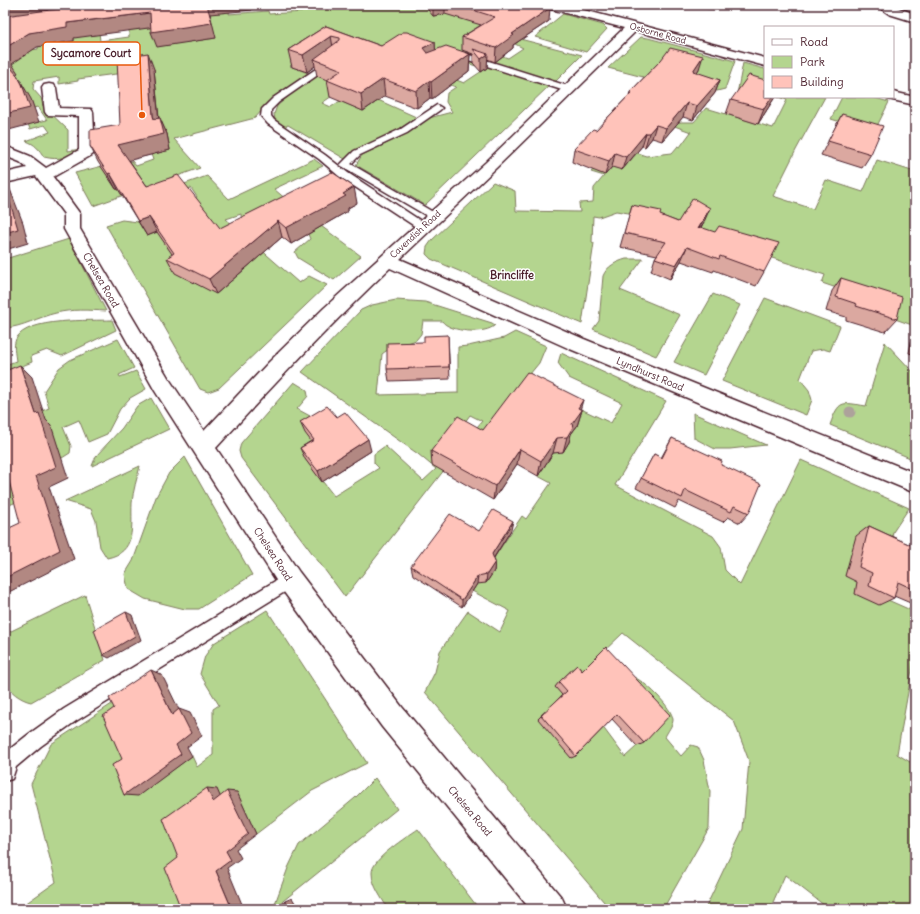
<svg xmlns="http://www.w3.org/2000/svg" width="920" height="914" viewBox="0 0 920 914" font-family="Delius,sans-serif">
<rect width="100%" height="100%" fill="#fff"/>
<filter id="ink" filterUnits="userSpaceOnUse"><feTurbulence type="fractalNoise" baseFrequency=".025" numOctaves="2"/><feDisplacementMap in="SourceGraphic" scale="8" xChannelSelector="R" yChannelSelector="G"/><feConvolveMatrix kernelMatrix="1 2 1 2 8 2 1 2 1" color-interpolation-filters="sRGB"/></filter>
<g filter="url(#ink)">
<path fill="#b4d58f" stroke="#7f7a5d" d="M312 5H457L501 32 472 45 508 58 523 48 515 44 518 42 516 38 582 55 555 82 452 49 438 59 312 50 290 66 308 73 271 100 255 118 174 139 200 168 93 206 75 173 114 163 104 170 117 189 138 181 127 162 132 161 136 166 153 160 151 154 124 150 154 69 78 79V81L59 84V77L34 81 33 89 41 98 43 106 68 130V151L81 149C68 157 60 161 44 157 39 149 35 144 26 141L50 132 45 125 30 129 28 124 47 120 38 107 32 108 20 82 22 81 20 79 7 84 5 68 30 50 38 49V43L53 42 54 46 60 45V43L74 41V37L99 32 100 41 129 37V27L144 25 188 42 216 38 194 15 230 9 229 14 268 11 269 14C280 13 290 13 302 12L300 7Z
M563 14 603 25 607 29 586 52 535 37Z
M641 37 648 38 735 61 725 89 717 91 689 85 699 68 651 79 608 68Z
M460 56 550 85 425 205 356 165 362 155 398 138 429 118 452 112 446 102 447 93 456 87 447 84 454 79 464 83 485 69 467 63Z
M743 63 765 69V93L736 99Z
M368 71 322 103 331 107 340 101 363 111 378 100 416 117C395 136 366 141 345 159L288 125 284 127 275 120 274 114 277 106 291 94 317 76Z
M778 97H825L796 150 773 196 813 209 826 180 863 192 877 160 915 172V326L895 319V308L822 283 825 275 635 214 616 211 599 217 593 216 592 242 594 243 582 324 431 259 426 254 427 247 432 240 493 182 515 191 516 211 580 212 579 203 593 202 594 188 604 176 591 172 602 159 622 170 637 153 646 156 672 153 678 146 680 147 691 132 669 124 681 122H694L706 108 773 128 787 100Z
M842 97H872L889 102 876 128 863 129 831 119Z
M314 159 323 166 274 189 294 206 242 229 241 214 226 219 299 283 309 276 327 285 219 388 208 392 200 389 106 225 122 220 138 222 197 197 191 188 149 203 145 198 207 176 229 199Z
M321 226 361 256 334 280 298 258 295 252 310 239 308 234Z
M69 239 106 311C89 310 72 309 56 313 38 317 23 327 5 328V259Z
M626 259H643L620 290 680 315 656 356 593 329 599 321 603 276C607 266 616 262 626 259Z
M713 294 740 305 704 375 674 362Z
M765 298 840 326 830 351 823 349 811 351 800 379 809 390 812 400 806 415 722 381Z
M396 300 425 302 492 323 495 325C486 335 449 332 442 321H423L421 334 416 340 386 351 382 354 378 395 458 393V347L468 346 504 338 515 332 546 346 539 363 480 435 473 432 482 421 470 415 448 445 459 451 345 597 241 458 239 451 241 443 294 382 307 390 308 396 297 409 323 423 318 451 305 459 334 496 379 468 374 463V454L385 446 423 481 436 469 418 454 302 372 361 310 372 305Z
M112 320 116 330 62 356 47 350 31 356 32 362 5 373V365L16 361C15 353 13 346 16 339 27 317 91 321 112 320Z
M118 339 134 368 119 375 120 377 136 371 146 389 130 398 120 409 107 434 88 442 79 420 63 427 71 446 70 453 62 458 5 426 49 408 44 391 59 368 70 360Z
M885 342 915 374V460L830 425C839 400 841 402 866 406Z
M561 353 666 401 615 485 713 536 721 547 725 570 740 585 801 460 909 508 893 532 890 546 857 582 881 597 915 612V653L897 754 915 765V909H829L785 875 770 909H705L743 829 749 761 734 721 623 633 578 676 555 687 563 695 602 726 625 757 637 746 633 677C644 680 673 708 673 720 673 725 667 732 665 737L681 756 691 745 698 747 704 760 710 791 709 828 663 909H610L425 692 435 672 440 651 468 611 500 632 510 611 472 591 477 584 486 582 494 571 491 562 522 516 526 519 551 483 538 476 553 453 563 452 565 435 578 416 581 409 611 423 622 403 569 378 558 363Z
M151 398 169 429 92 466 96 456 122 428 137 406Z
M693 413 766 445 730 449H715L694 438Z
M185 457 252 575 199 609H185L145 599 128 589 125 574 133 561 156 497 169 473Z
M140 466C137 479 133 490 132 503 131 527 137 552 107 558L100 547 96 521 91 509 65 501Z
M17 469 25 498 5 507V474Z
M85 595 105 660 31 702C21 700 8 691 5 681 3 673 5 644 5 634Z
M267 610 367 763 312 791 256 834 237 792 195 909H18L56 882 31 784 51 744 130 692 138 795 192 756 197 767 213 755V709L219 705 200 674 205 656 214 643Z
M375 778 397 809 273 909 288 868 299 845 355 798Z
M418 829 479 909H388C382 898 372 886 372 873 371 859 407 837 418 829Z"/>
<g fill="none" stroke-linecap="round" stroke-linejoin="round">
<defs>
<path id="service" d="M48 5H56L55 22H49L48 20Z
M699 5H726C720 9 705 9 699 5Z
M463 53 571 87 572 89 568 92 565 91 462 58H452L448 56 452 54Z
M332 58 335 59 336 61 335 63 279 102 271 110V116L274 120 325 155 348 173 427 225 428 227 427 229H419L340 177 319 159 268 124 261 116 262 109 273 98Z
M437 105 442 108 440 110 407 133 360 155 351 164 438 215 439 217 438 219 434 220 340 165 354 151 401 129Z
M290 572 296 575 298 580 296 585 76 721 41 746 16 767 12 779 5 781V753L29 734 64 709Z"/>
<path id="minor" d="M545 5H565L765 58V66L636 31 496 168 400 259 584 339 915 473V493L570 349 390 268C329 326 272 386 216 448L299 572 402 707 562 898 567 909H530L382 727 281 588 155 391 64 229V214L36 176 5 183V173L27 168 20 162 5 156V146L30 156 46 168 79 150V116L47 115 45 112 42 88 44 85 49 84 54 85 56 88 59 108 91 109 93 112 95 152 92 155 53 177 80 214V229L169 379 204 431 269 362 324 308 486 162 624 28 547 8Z
M876 5H891L915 14V22L889 14Z
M893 92 915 97V105L888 99 887 97H893Z"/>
</defs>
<use href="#service" stroke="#4a1f2b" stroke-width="3"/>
<use href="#minor" stroke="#4a1f2b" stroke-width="3"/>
<use href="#service" fill="#fff" fill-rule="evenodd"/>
<use href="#minor" fill="#fff" fill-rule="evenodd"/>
</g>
<circle fill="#ada29b" cx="850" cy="412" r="5.5"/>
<path fill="#dba8a0" stroke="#4a1f2b" d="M424 5H539L549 21 513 45V48L495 62 487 59V68L481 72 473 63V54L462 50V37L481 25 445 14 433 16Z
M326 26 381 46 435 42V50L470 54 469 71 432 99 430 98 417 108 385 96 363 111 330 97 327 80 317 76 315 66 307 72 292 67 288 50Z
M661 60 699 69 696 73 720 80 715 93 693 120 683 117 662 141 652 138 645 147 642 146 622 170 612 167 605 175 572 162 574 149 596 130 629 95 630 92Z
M154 69 159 118 167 134 170 150 129 160 147 186 220 228 357 203 348 208V211L291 244 282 237 216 294 175 273 167 258 172 254 157 232 147 236 118 189H116L98 162 90 146 120 125Z
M765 97H775L758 124 726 114 731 100Z
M842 114 871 154 862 168 821 155Z
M632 205 678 222H704L701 227 764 272 756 286 714 270 713 272 681 261 670 279 651 271 655 258 657 255 620 247Z
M841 278 897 319 885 332 846 320V317L826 311 832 291Z
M915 324V355L909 353 914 326Z
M448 335 450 379 389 381 387 369 424 342Z
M580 410H582L577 426 571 434 569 442 563 452 553 453 538 476 517 464 493 500 432 465 431 451 483 430Z
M337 417 371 451 322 482 305 459 300 448 311 441 305 433 300 422Z
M672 438 721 465 749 513 740 523 728 517 723 522 679 501 675 508 636 488 654 454 661 458Z
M869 526 915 547V605L894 596V598L879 605 855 594 857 582 845 576 856 536Z
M511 530 494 558 495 562 494 571 486 583 477 584 462 607 413 575 411 566 479 531Z
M577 665 644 743 637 746 612 719 576 756 571 758 538 719 562 695 555 687 559 682Z"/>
<path fill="#b28882" stroke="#4a1f2b" d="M12 5H46V16L5 21V6Z
M52 5H117L57 15Z
M207 5H251L252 10 210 14 216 38 157 47 151 32Z
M433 5H445V14L433 16Z
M550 8 549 21 513 45V48L495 62 496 48 512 34Z
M150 13 156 27 74 38V41L37 47 12 64 18 73 14 76 5 61V48L29 33 67 23Z
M331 36 334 53 314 59 315 66 307 72 303 55Z
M435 42 436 59 424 65 423 48Z
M148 53 154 69 160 132 153 116Z
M470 54 469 71 432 99 431 82Z
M488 54 487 68 481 72V59Z
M703 56 699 69 689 85 693 71Z
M17 75 31 99 39 122 5 131V114Z
M383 79 385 96 363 111 361 94Z
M720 80 715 93 693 120 697 106Z
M429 81 430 98 417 108 416 91Z
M772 97H775L758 124 764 109Z
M687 103 683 117 662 141 666 128Z
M160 118 167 134 170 150 127 161 118 145Z
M656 125 652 138 645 147 649 133Z
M646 133 642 146 622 170 626 157Z
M615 153 612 167 605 175 609 161Z
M110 173 118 189H116L108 174Z
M5 180 8 184 23 223 28 243 5 250Z
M354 187 357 203 348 208V211L291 244 286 228Z
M710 208 704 222 692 242 698 229Z
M149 217 157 232 147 236 138 221Z
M278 221 282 237 216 294 209 279Z
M687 247 681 261 670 279 676 265Z
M20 365 32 377 46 420 51 425 68 478 49 487 74 559 5 594V578L36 476V414Z
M583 400 579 414 582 410 577 426 571 434 569 442 563 452 567 437 578 408Z
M557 438 553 453 538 476 541 461Z
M368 439 371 451 322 482 318 471Z
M520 449 517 464 493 500 495 486Z
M513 521 511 530 491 562 492 554Z
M495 562 494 571 486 583 487 574Z
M478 576 477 584 462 607V600Z
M126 612 132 615 141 640 109 658 103 655Z
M151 670 162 675 183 718 172 715Z
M179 709 190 713 202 736 187 747 192 756 138 796 124 795 176 745Z
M207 788 217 789 223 803 213 802Z
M227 791 237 792 256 834 236 849 241 858 227 868 244 909H232L216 871 226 851Z
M292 898 299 909H289L285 901Z
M387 906 388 909H384Z"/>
<path fill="#ffc3ba" stroke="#4a1f2b" d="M102 5H207L212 23 151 32 150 13 67 23V27L29 33 5 48V16L41 11Z
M457 5H539L550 8 512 34 514 35 496 48 462 37 495 17Z
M326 26 381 46 403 32H407L435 42 423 48 427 53 446 46 470 54 431 82 429 81 416 91 383 79 361 94 327 80 342 70 314 59 340 40V38L331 36 303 55 288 50Z
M670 48 703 56 693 71 720 80 697 106 687 103 666 128 656 125 649 133H646L626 157 615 153 609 161 574 149 593 129 596 130 632 92H630L661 60Z
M473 49 488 54 481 59Z
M5 52 9 59 5 61Z
M148 53 153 116 154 119 160 118 164 134 118 145 147 186 178 175 220 228 332 172 354 187 343 194 346 196 286 228 278 221 209 279 167 258 174 253 149 217 138 221 110 173 108 174 90 146V130L120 125 117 58Z
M5 61 17 75 22 84 30 108 5 114Z
M749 75 765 80V97H772L764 109 731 100Z
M842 114 883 126 871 154 828 141Z
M5 189 12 209 18 229 5 233Z
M693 198 710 208 698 229 700 227 715 232 719 226 779 243 764 272 720 256 719 259 687 247 676 265 655 258 666 242 624 233 632 205 661 211 660 215 678 222Z
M841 278 902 297 897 319 856 306 857 304 836 297Z
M448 335 449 367 387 369V343L424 342V336Z
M20 365 36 414 39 413 56 467 36 476 60 550 5 578V530L20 523 5 466V371Z
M527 372 583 400 578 408 582 410 572 424 573 427 567 437 557 438 541 461 520 449 495 486 431 451 458 416 483 430Z
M327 406 337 417 345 412 368 439 318 471 300 448 314 440 300 422Z
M672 438 722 461 721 465 761 484 749 513 734 506 731 512 685 490 682 498 641 478 654 454 662 458Z
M493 510 513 521 492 554 495 562 487 574 478 576 462 600 411 566 450 514 479 531Z
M869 526 915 547V590L898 582 894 598 869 586 872 573 859 567Z
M126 612 135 636 103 655 94 630Z
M606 647 670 715 644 743 617 714 576 756 541 715 567 691 559 682 577 665 582 671Z
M151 670 172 715 179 709 191 733 176 745 181 754 124 795 112 765 122 759 103 716 114 708 109 698Z
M207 788 213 802 227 791 248 834 226 851 231 860 216 871 232 909H181L165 868 178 858 163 819Z
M285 901 289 909H276Z"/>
</g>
<g text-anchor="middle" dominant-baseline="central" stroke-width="3" stroke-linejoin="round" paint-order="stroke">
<g font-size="9" fill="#4a1f2b" stroke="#fff">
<text transform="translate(658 33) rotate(15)">Osborne Road</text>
<text transform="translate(415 234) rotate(-43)">Cavendish Road</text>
</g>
<g font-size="10" fill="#4a1f2b" stroke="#fff">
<text transform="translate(101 280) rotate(60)">Chelsea Road</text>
<text transform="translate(650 374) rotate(23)">Lyndhurst Road</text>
<text transform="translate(273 554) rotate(57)">Chelsea Road</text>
<text transform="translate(470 811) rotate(50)">Chelsea Road</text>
</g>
<g font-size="11" font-weight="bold" fill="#4a1f2b" stroke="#fff">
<text x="512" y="275">Brincliffe</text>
</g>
</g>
<path fill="none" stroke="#e8590c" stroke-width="1.5" d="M142 115L140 54"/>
<circle fill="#e8590c" stroke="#fff" stroke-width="1.5" cx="142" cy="115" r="4"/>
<rect fill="#fff" stroke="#e8590c" stroke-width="1.5" x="43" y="42" width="97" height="23" rx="4"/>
<g font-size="11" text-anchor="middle" font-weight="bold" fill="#4a1f2b">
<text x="91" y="57">Sycamore Court</text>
</g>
<rect width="920" height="914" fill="none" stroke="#fff" stroke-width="20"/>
<rect x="10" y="10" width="900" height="894" fill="none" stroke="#4a1f2b" stroke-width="1.5" filter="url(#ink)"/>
<rect x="764" y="26" width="130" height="72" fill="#ffffff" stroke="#b7a5aa"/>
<rect x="772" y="39" width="20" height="6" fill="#ffffff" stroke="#b7a5aa"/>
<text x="800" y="46" font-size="12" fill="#4a1f2b">Road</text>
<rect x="772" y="56" width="20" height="12" fill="#b4d58f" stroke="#b7a5aa"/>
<text x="800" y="66" font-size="12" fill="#4a1f2b">Park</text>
<rect x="772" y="76" width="20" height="12" fill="#ffc3ba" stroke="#b7a5aa"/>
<text x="800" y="86" font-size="12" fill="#4a1f2b">Building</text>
</svg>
